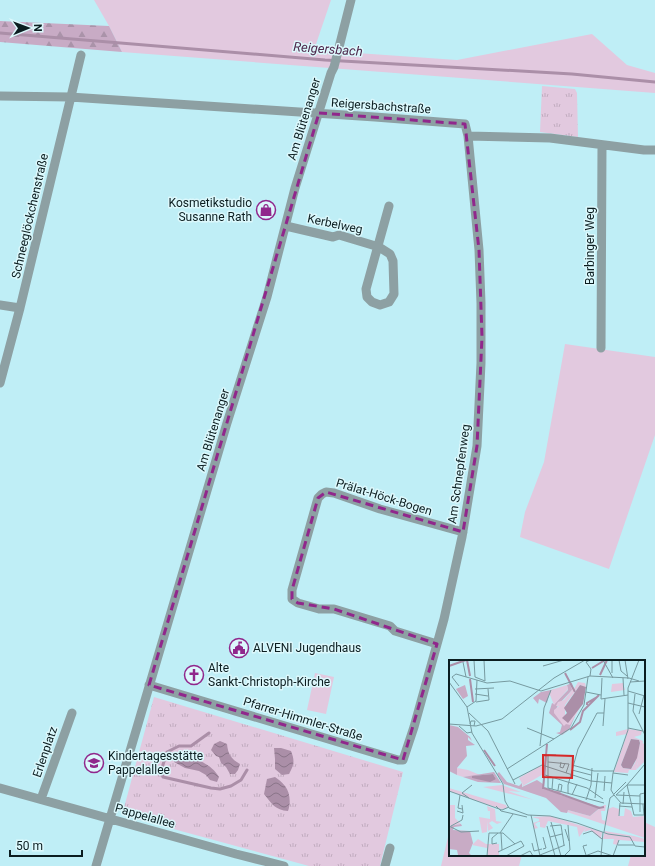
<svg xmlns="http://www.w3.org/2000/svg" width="655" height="866" viewBox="0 0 655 866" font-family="Roboto,sans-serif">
<defs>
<pattern id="forest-firs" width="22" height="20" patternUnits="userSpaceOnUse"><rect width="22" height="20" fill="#c8abc5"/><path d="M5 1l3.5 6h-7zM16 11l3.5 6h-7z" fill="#aa93a9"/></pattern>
<pattern id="park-tufts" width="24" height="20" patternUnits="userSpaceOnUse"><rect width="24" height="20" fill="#e2c9df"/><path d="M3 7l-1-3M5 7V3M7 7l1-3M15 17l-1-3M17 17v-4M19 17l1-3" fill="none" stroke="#c1acbf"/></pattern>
<pattern id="water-waves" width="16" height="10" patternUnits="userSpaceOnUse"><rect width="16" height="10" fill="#ab8fa8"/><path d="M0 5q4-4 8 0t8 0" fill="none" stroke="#897488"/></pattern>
</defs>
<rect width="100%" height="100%" fill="#bfeef6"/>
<path fill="#e2c9df" d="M94 0H331L314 50 457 60 592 34 627 65 655 73V93L122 52 109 26Z
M565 344 655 357V435L609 569 520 537 525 512 544 462Z
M315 673 334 677 326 714 307 710Z
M644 822 655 827V866H628L631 855H644Z
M450 829V855H522L519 866H441Z"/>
<path fill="url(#forest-firs)" d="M0 21 109 26 122 52 0 42Z"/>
<path fill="url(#park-tufts)" d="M542 86 575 89 577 93 578 137 540 132Z
M154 697 403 772 380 866H309L122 815Z"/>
<path fill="url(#water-waves)" d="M220 741 227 744C228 754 231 759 240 764L238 770 235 774H230L226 767 221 763 219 757 216 756 211 750 214 744Z
M274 748H281L291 751C295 761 294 765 289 774L282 775 275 769V759Z
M176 755C192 756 211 763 219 777L217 782 210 780 206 775 199 771 185 768 174 762Z
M275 777C278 779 282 782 285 786 290 792 291 803 288 811 275 810 272 804 264 794L267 779Z"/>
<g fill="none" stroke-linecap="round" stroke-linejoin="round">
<path stroke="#ab8fa8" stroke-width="3" d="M0 33 325 60 572 74 655 82
M209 733 191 746H179L167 752 161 771 163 777 211 788 220 789 231 786 241 780 247 770"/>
<path stroke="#8da0a3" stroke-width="9" d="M0 96 70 97 375 117 465 124 468 136 479 250 481 303V363L477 446 462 537 444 619 414 727 403 760H398L149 685
M468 136 550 138 644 150H655
M286 226 333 237 339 235 379 247 390 254 393 261 394 294 389 302 380 305 372 302 367 297 366 289 389 206
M0 305 20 308
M601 348 602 145
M0 383 20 308 81 55
M437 644 395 631 390 626 334 609H319L298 603 292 599V590L318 498 322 494 326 492 334 493 380 509 463 532
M0 788 236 854 284 866
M41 799 72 713
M96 866 227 423 267 297 295 188 331 73 334 67 351 0
M385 866 390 848"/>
</g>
<path fill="none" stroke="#90278c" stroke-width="3" stroke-dasharray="8 5" stroke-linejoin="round" d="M319 113 465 124 479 250 482 337 477 446 463 532 326 492 318 498 292 590V599L298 603 334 609 437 644 403 760 149 685Z"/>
<defs>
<symbol id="shop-ring" viewBox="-11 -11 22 22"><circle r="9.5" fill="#dcf8fc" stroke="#90278c" stroke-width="1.5"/><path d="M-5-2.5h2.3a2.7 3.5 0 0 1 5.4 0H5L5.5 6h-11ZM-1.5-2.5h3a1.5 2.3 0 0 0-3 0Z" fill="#90278c"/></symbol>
<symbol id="civic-ring" viewBox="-11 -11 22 22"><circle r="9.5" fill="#dcf8fc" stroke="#90278c" stroke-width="1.5"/><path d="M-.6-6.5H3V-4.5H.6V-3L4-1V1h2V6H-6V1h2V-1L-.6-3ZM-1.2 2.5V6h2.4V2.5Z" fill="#90278c"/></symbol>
<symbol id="church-ring" viewBox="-11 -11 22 22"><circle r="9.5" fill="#dcf8fc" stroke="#90278c" stroke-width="1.5"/><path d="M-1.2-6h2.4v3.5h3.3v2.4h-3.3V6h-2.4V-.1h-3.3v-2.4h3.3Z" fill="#90278c"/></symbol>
<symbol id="school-ring" viewBox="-11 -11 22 22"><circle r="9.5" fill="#dcf8fc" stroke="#90278c" stroke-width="1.5"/><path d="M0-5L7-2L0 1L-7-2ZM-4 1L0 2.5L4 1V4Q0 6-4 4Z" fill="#90278c"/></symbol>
</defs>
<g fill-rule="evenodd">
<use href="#shop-ring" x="255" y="199" width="22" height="22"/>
<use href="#civic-ring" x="228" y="637" width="22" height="22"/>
<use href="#church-ring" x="183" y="664" width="22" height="22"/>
<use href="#school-ring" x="83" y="752" width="22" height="22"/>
</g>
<g text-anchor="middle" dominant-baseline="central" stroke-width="3" stroke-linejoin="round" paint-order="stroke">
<g font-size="12" fill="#0b1d20" stroke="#dcf8fc">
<text transform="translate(381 106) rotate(4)">Reigersbachstraße</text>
<text transform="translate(304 119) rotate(-73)">Am Blütenanger</text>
<text transform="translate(30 216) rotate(-77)">Schneeglöckchenstraße</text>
<text transform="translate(335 224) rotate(12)">Kerbelweg</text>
<text transform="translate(590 246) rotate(-90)">Barbinger Weg</text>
<text transform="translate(213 430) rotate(-73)">Am Blütenanger</text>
<text transform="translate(459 474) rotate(-82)">Am Schnepfenweg</text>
<text transform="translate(384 497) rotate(17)">Prälat-Höck-Bogen</text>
<text transform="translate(303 719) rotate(17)">Pfarrer-Himmler-Straße</text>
<text transform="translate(45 752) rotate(-71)">Erlenplatz</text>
<text transform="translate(145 816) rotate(16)">Pappelallee</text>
</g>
<g font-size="12" fill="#0b1d20" stroke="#dcf8fc" text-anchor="start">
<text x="252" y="203" text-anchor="end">Kosmetikstudio<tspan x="252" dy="14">Susanne Rath</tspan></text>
<text x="253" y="648">ALVENI Jugendhaus</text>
<text x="208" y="668">Alte<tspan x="208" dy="14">Sankt-Christoph-Kirche</tspan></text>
<text x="108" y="756">Kindertagesstätte<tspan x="108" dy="14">Pappelallee</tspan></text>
</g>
<g font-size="13" font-style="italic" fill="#4d274b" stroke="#dcf8fc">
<text transform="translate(328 49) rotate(4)">Reigersbach</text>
</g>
</g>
<g transform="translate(449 660)">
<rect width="196" height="196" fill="#bfeef6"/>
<path d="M179 69 193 71 192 75 185 77 194 81 187 110H180L179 113 165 112 178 74 167 76V72ZM182 79 190 80 191 83 186 103 182 109 174 108 172 105ZM99 82 96 113 74 126 71 127 74 125 70 118 91 106 96 107ZM8 108 19 110 31 115 14 117 8 115ZM53 125 72 132 59 131 85 140 34 127ZM0 128 57 145 58 148 53 149 37 144 0 131ZM0 145H6V158L12 164 0 166ZM155 145H157L156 151H152L153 160 157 161 159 149 164 147 170 149V156H175L176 148 182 151 184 157 195 156 196 178 118 152 119 150 141 156ZM38 146 46 149 47 161 53 162 48 164 43 161 40 163 44 168 39 171 38 161V172L33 173 30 157 41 159V151H39ZM101 156 153 172 152 179 141 170 135 172 137 168 130 177 128 167 99 161 96 168 91 167V162H89L86 164 89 168 85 169 84 163 90 161V159L83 157ZM156 171 185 176 196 179V182L170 180 169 185 164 184 165 179H154Z" fill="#e2c9df" fill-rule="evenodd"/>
<path d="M123 23 124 29 109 45 106 52 113 62 126 56 120 70 113 75 107 73 111 72 113 65 100 53 103 43 105 44 119 30 118 25ZM16 25 19 36 14 39 7 29ZM107 29 100 35 98 43 90 39 89 44 84 38 92 32ZM0 65 9 67 21 77 23 81 19 77V80L26 85 17 86 18 96 8 108V115L0 111ZM45 112 52 123 29 122 14 117ZM44 114 47 119 23 118 25 116ZM50 112 58 122 70 126 73 123V127L88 120 94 124 96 113 95 128 101 131H112L111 135 152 147 141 156 119 150 118 153 112 152 97 138 55 124 48 114ZM12 164 13 166 5 167 4 170 21 171 24 183 20 193 23 196 9 195 8 190 0 189V166Z" fill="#c8abc5" fill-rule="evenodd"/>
<path d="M174 23 176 30 162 32 163 24Z" fill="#e2c9df"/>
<path d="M129 22 136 23 137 27 131 25 116 45V56L122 58 136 39 121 65 117 64 115 66 105 53V50L110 46H107L109 42 115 40 123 30 121 24 125 29Z" fill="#e2c9df"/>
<path d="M118 25 119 29 105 45 101 35 102 30ZM193 83 196 84V101L187 110ZM29 179 37 184H50V196H39L38 188 23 185Z" fill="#e2c9df"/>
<path d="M131 25 137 27 134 44 119 63 113 58 118 53 115 48ZM182 79 190 80 191 83 188 98 182 109 174 108 172 105ZM44 114 47 119 41 122 23 118V116Z" fill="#ab8fa8"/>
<path fill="none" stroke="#ab8fa8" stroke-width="2" d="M18 0 21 16M0 6 17 0M143 8 156 0M116 13 126 32M151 15 158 0M21 19 24 42M138 45V43L148 37M121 70 131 62 134 51 150 35M35 90 46 106M95 128 150 148 155 147M94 129 98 84"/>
<path fill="none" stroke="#779aa0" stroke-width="1" d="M25 0 26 17 36 21 35 0M154 0 164 18M170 0 172 11 178 16M176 0 179 19M14 2 17 17M94 6 115 0M163 13V0M141 16 142 9 137 2 141 0M153 18 152 39 179 35M174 18 175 35M0 22 18 47 23 73 54 124 56 141 60 148 79 155 101 156 128 163 159 174 181 177 186 186 196 187M181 22 196 21M10 26 3 17 7 14 38 23 61 21 92 31 141 16 180 18 190 21M26 29 45 28M179 31 196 36M137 32 152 35M26 34 39 36M186 34 184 51 196 75M27 42 40 40 39 29M179 43 196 47M18 47 27 41 28 20M20 53 39 71 66 124M190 54 195 35M0 64 27 66 53 59 105 18 136 0M21 64 22 61H26L25 66M10 66 18 73 23 72M154 66 156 39M78 68 105 79M179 68 194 71M91 86 95 48 102 30M107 95H99V128L155 143M99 102 120 104 117 113M112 102 111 107 114 108 116 103M123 105 145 111H165M58 109 122 68 135 45 139 17M123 110 142 115M164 113 179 115M96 115 138 128 154 139M64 120 93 105 142 121 163 123M178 125 185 155H195L194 144M178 125 196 104M178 125H196M103 129 104 117M109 130 110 124 113 125 112 131M0 131 53 150 60 147M155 131 156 116M119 133V125L129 89 148 53H155M165 134 177 122M11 135 9 148 13 149M123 135 128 124M165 135 172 143 196 144M167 135 191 136M167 135 178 125M20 138 13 133 23 125M146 138 149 113M137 140 142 125 143 108M174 144 175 132M47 146 52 151 78 157M170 146 183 147M8 151 14 153 13 145M191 152V134L196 133M82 155 91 196M170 156 171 143M102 162 112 196M0 166 12 172 30 171M2 166 13 160 14 155M98 166 106 196M101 166 112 165 115 185M116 169 120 181M155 172 161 138 165 135 162 130 164 113 179 70V28L190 0M51 173 64 154M52 173 53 190M134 174 143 171 153 179M101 177 113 174M48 183 43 184V178L49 173M83 183 85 191 93 189M169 185H185M94 189 97 188 94 177M49 192 72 181 75 186 57 196M91 195 116 185M137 195 134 186 138 185M38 196 40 173H54L66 184M71 196 81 191 84 196M115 196 121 190 119 165M136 196 149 191 164 196M152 196 154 172M164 196 170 180"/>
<path fill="#d62828" fill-opacity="0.15" stroke="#d62828" stroke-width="2" d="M94 95 124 96 123 118 94 117Z"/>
<rect width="196" height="196" fill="none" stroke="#0b1d20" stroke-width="2"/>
</g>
<g transform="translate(28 28) rotate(89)" stroke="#dcf8fc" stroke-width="3" paint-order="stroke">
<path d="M0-3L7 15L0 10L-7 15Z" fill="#0b1d20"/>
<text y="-6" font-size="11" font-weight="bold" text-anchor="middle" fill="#0b1d20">N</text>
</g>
<path d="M10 850v6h72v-6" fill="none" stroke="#0b1d20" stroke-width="2"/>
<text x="16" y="850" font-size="12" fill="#0b1d20" stroke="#dcf8fc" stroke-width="3" paint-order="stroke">50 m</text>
</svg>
